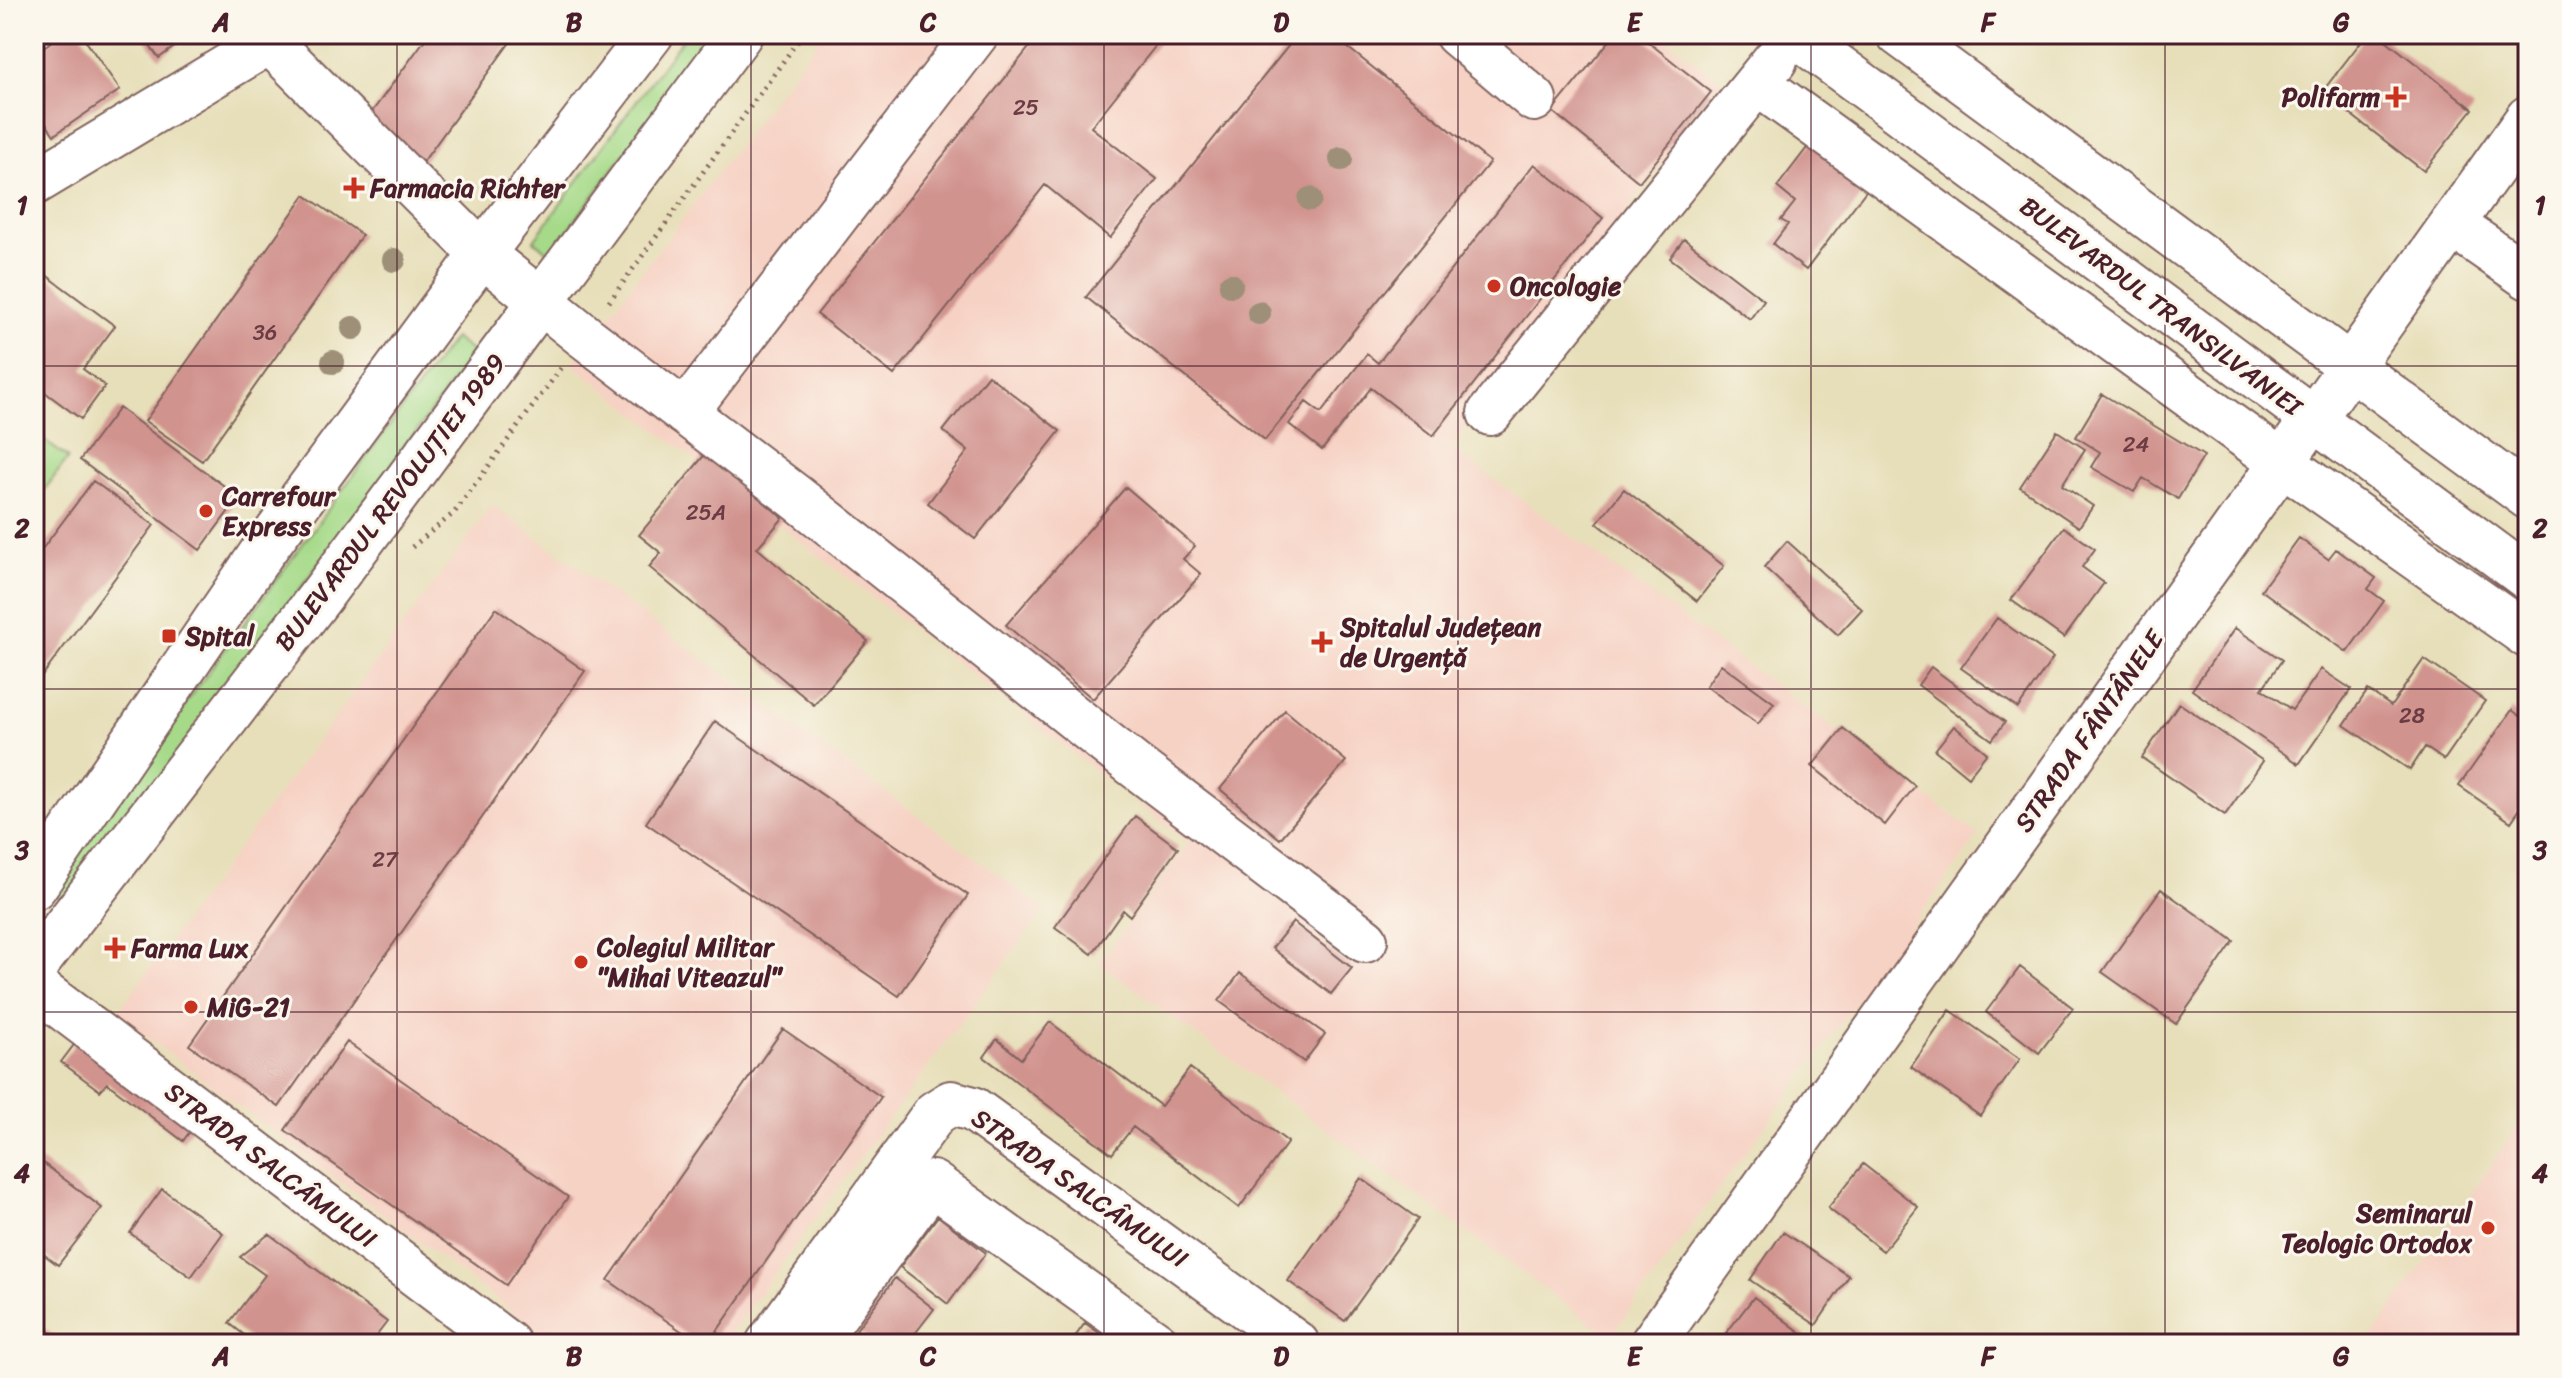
<svg xmlns="http://www.w3.org/2000/svg" width="2562" height="1378" viewBox="0 0 2562 1378" font-family="Sriracha,sans-serif">
<rect width="100%" height="100%" fill="#fbf7ec"/>
<filter id="ink" filterUnits="userSpaceOnUse"><feTurbulence type="fractalNoise" baseFrequency=".0125" numOctaves="2"/><feDisplacementMap in="SourceGraphic" scale="16" xChannelSelector="R" yChannelSelector="G"/><feConvolveMatrix kernelMatrix="1 2 1 2 8 2 1 2 1" color-interpolation-filters="sRGB"/></filter>
<filter id="wash" filterUnits="userSpaceOnUse"><feTurbulence type="fractalNoise" baseFrequency=".006" numOctaves="4" result="noise"/><feDisplacementMap in="SourceGraphic" scale="32" xChannelSelector="R" yChannelSelector="G"/><feGaussianBlur stdDeviation="1.8" result="paint"/><feColorMatrix in="noise" values="0 0 0 0 0 0 0 0 0 0 0 0 0 0 0 0 0 1.4 0 .05"/><feComposite in="paint" operator="in"/></filter>
<g filter="url(#wash)">
<rect width="100%" height="100%" fill="#e7dfba"/>
<path fill="#f6d2c4" d="M823 34H1659L1722 82 1451 448 1979 835 1610 1337 1099 963 1189 843 572 364Z
M492 505 1045 909 722 1344H556L116 1014Z
M2528 1112V1344H2367Z"/>
<path fill="#a6da89" stroke="#787c5a" stroke-width="2" d="M686 34H714L550 254 534 240Z
M454 338 474 353 68 904 49 889Z
M34 433 68 458 34 504Z"/>
<g id="blocks">
<path fill="#d1938e" d="M62 34H81L120 90 54 135 34 106V54Z
M141 34H192L159 58Z
M429 34H516L423 162 366 120Z
M1040 34H1165L1091 127 1157 179 1110 238 1045 185 894 375 817 314Z
M1298 34H1331L1490 162 1265 440 1086 297Z
M1615 34H1638L1711 92 1639 182 1552 111Z
M2367 34H2378L2473 109 2424 171 2322 92Z
M1813 140 1871 184 1806 270 1773 244 1788 224 1781 220 1795 202 1777 187Z
M1534 164 1603 218 1433 436 1371 388 1322 450 1289 424 1306 402 1321 413 1367 354 1378 363Z
M305 195 362 235 202 461 145 421Z
M1684 239 1764 300 1750 319 1670 258Z
M34 266 115 326 83 369 105 386 81 419 34 384Z
M988 375 1060 431 975 539 928 503 968 451 943 431Z
M2102 394 2204 456 2178 499 2143 478 2134 492 2091 467 2100 452 2076 437Z
M119 408 239 497 200 550 80 460Z
M2057 431 2085 449 2062 485 2093 506 2079 527 2020 487Z
M706 453 783 518 757 548 868 641 814 705 649 567 661 553 639 535Z
M93 481 154 525 34 687V560Z
M1126 487 1195 546 1183 559 1201 574 1093 699 1006 625Z
M1624 489 1724 566 1697 601 1597 523Z
M2064 527 2095 549 2082 567 2104 583 2064 638 2011 600Z
M2299 538 2328 559 2336 549 2376 578 2368 589 2384 601 2347 652 2261 590Z
M1787 541 1862 609 1838 635 1764 567Z
M496 608 585 671 279 1107 189 1045Z
M1997 618 2053 658 2018 708 1961 668Z
M2235 628 2282 660 2262 689 2292 710 2321 669 2351 689 2299 764 2192 690Z
M2424 659 2485 701 2444 760 2425 747 2410 770 2344 725 2368 690 2391 706Z
M1721 664 1774 703 1758 724 1706 686Z
M1931 667 2005 722 1992 740 1918 685Z
M2179 703 2263 761 2225 815 2142 758Z
M1285 710 1346 761 1280 839 1220 789Z
M2512 710 2528 722V797L2511 822 2459 786Z
M715 721 968 895 899 996 646 823Z
M1954 726 1987 753 1968 777 1935 750Z
M1843 728 1915 786 1885 825 1812 766Z
M1135 816 1178 848 1130 916 1123 910 1092 954 1055 927Z
M2161 889 2234 941 2176 1024 2102 972Z
M1293 922 1352 968 1331 994 1272 948Z
M2020 967 2073 1008 2039 1053 1986 1012Z
M1240 973 1325 1034 1304 1062 1219 1001Z
M1950 1010 2020 1059 1980 1116 1911 1067Z
M1050 1022 1161 1106 1190 1068 1288 1142 1239 1208 1133 1127 1112 1154 984 1057 997 1039 1021 1059Z
M783 1029 881 1097 708 1344H700L608 1280Z
M83 1033 198 1120 183 1141 107 1083 100 1091 61 1062Z
M347 1042 568 1197 506 1285 285 1130Z
M34 1156 102 1208 58 1265 34 1247Z
M1863 1164 1918 1207 1883 1251 1828 1208Z
M1361 1178 1418 1219 1345 1321 1288 1281Z
M162 1189 223 1233 191 1277 130 1233Z
M938 1216 986 1253 948 1304 900 1267Z
M1783 1232 1849 1276 1816 1325 1750 1280Z
M269 1234 387 1322 370 1344H256L229 1323 265 1275 240 1257Z
M895 1278 934 1309 907 1344H875L856 1330Z
M1754 1297 1812 1341 1810 1344H1718Z
M34 1321 65 1344H34Z
M1085 1323 1114 1344H1070Z"/>
</g>
</g>
<g filter="url(#ink)">
<use href="#blocks" fill-opacity="0" stroke="#81625d" stroke-width="2"/>
<g fill="none" stroke-linecap="round" stroke-linejoin="round">
<defs>
<path id="minor" d="M262 34 482 254 584 336 796 497 1134 765 1365 940
M1457 34 1534 99
M1794 34 2528 578
M1899 34 2528 497
M1757 83 2281 462 2528 636
M34 183 282 34
M2452 224 2528 277
M685 413 976 34
M1490 413 1775 60
M34 986 508 1344
M768 1344 935 1113 951 1103 973 1109 1297 1344
M814 1344 932 1183 1157 1344
M1652 1344 2528 118"/>
<path id="major" d="M34 887 261 554 482 254 651 34
M34 967 320 597 740 34"/>
</defs>
<use href="#minor" stroke="#81625d" stroke-width="48"/>
<use href="#major" stroke="#81625d" stroke-width="48"/>
<path stroke="#81625d" stroke-width="5" stroke-dasharray="2 6" stroke-linecap="butt" d="M609 302 803 34
M412 547 454 513 561 368"/>
<use href="#minor" stroke="#fff" stroke-width="44"/>
<use href="#major" stroke="#fff" stroke-width="44"/>
</g>
<g fill="#9d8f78">
<circle cx="1341" cy="159" r="12"/>
<circle cx="1310" cy="199" r="12"/>
<circle cx="394" cy="260" r="12"/>
<circle cx="1231" cy="285" r="12"/>
<circle cx="1259" cy="313" r="12"/>
<circle cx="353" cy="328" r="12"/>
<circle cx="333" cy="362" r="12"/>
</g>
</g>
<path fill="none" stroke="#4a1f2b" stroke-width="2" stroke-opacity="0.55" d="M397 34V1344M751 34V1344M1104 34V1344M1458 34V1344M1811 34V1344M2165 34V1344M34 366H2528M34 689H2528M34 1012H2528"/>
<g fill="#c8321e" stroke="#fbf7ec" stroke-width="3">
<path d="M2392 85h8v8h8v8h-8v8h-8v-8h-8v-8h8z"/>
<path d="M350 176h8v8h8v8h-8v8h-8v-8h-8v-8h8z"/>
<circle cx="1494" cy="286" r="8"/>
<circle cx="206" cy="511" r="8"/>
<rect x="161" y="628" width="16" height="16" rx="4"/>
<path d="M1318 630h8v8h8v8h-8v8h-8v-8h-8v-8h8z"/>
<path d="M111 936h8v8h8v8h-8v8h-8v-8h-8v-8h8z"/>
<circle cx="581" cy="962" r="8"/>
<circle cx="191" cy="1007" r="8"/>
<circle cx="2488" cy="1228" r="8"/>
</g>
<g text-anchor="middle" dominant-baseline="central" stroke-width="6" stroke-linejoin="round" paint-order="stroke">
<g font-size="22" fill="#6c3c44">
<text x="1026" y="107">25</text>
<text x="265" y="332">36</text>
<text x="2136" y="444">24</text>
<text x="706" y="512">25A</text>
<text x="2412" y="715">28</text>
<text x="385" y="859">27</text>
</g>
<g font-size="26" font-weight="bold" fill="#4a1f2b" stroke="#fbf7ec" text-anchor="start">
<text x="2380" y="97" text-anchor="end">Polifarm</text>
<text x="370" y="188">Farmacia Richter</text>
<text x="1510" y="286">Oncologie</text>
<text x="222" y="496">Carrefour<tspan x="222" dy="30">Express</tspan></text>
<text x="1340" y="627">Spitalul Județean<tspan x="1340" dy="30">de Urgență</tspan></text>
<text x="185" y="636">Spital</text>
<text x="597" y="947">Colegiul Militar<tspan x="597" dy="30">"Mihai Viteazul"</tspan></text>
<text x="131" y="948">Farma Lux</text>
<text x="207" y="1007">MiG-21</text>
<text x="2472" y="1213" text-anchor="end">Seminarul<tspan x="2472" dy="30">Teologic Ortodox</tspan></text>
</g>
<g font-size="26" fill="#4a1f2b" stroke="#fbf7ec">
<text transform="translate(2161 306) rotate(37)">BULEVARDUL TRANSILVANIEI</text>
<text transform="translate(390 502) rotate(-53)">BULEVARDUL REVOLUȚIEI 1989</text>
<text transform="translate(2089 731) rotate(-55)">STRADA FÂNTÂNELE</text>
<text transform="translate(271 1165) rotate(37)">STRADA SALCÂMULUI</text>
<text transform="translate(1080 1188) rotate(35)">STRADA SALCÂMULUI</text>
</g>
</g>
<rect width="2562" height="1378" fill="none" stroke="#fbf7ec" stroke-width="88"/>
<rect x="44" y="44" width="2474" height="1290" fill="none" stroke="#4a1f2b" stroke-width="3"/>
<g font-size="26" text-anchor="middle" font-weight="bold" fill="#4a1f2b">
<text x="221" y="31">A</text>
<text x="574" y="31">B</text>
<text x="928" y="31">C</text>
<text x="1281" y="31">D</text>
<text x="1634" y="31">E</text>
<text x="1988" y="31">F</text>
<text x="2341" y="31">G</text>
<text x="22" y="214">1</text>
<text x="2540" y="214">1</text>
<text x="22" y="537">2</text>
<text x="2540" y="537">2</text>
<text x="22" y="859">3</text>
<text x="2540" y="859">3</text>
<text x="22" y="1182">4</text>
<text x="2540" y="1182">4</text>
<text x="221" y="1365">A</text>
<text x="574" y="1365">B</text>
<text x="928" y="1365">C</text>
<text x="1281" y="1365">D</text>
<text x="1634" y="1365">E</text>
<text x="1988" y="1365">F</text>
<text x="2341" y="1365">G</text>
</g>
</svg>
